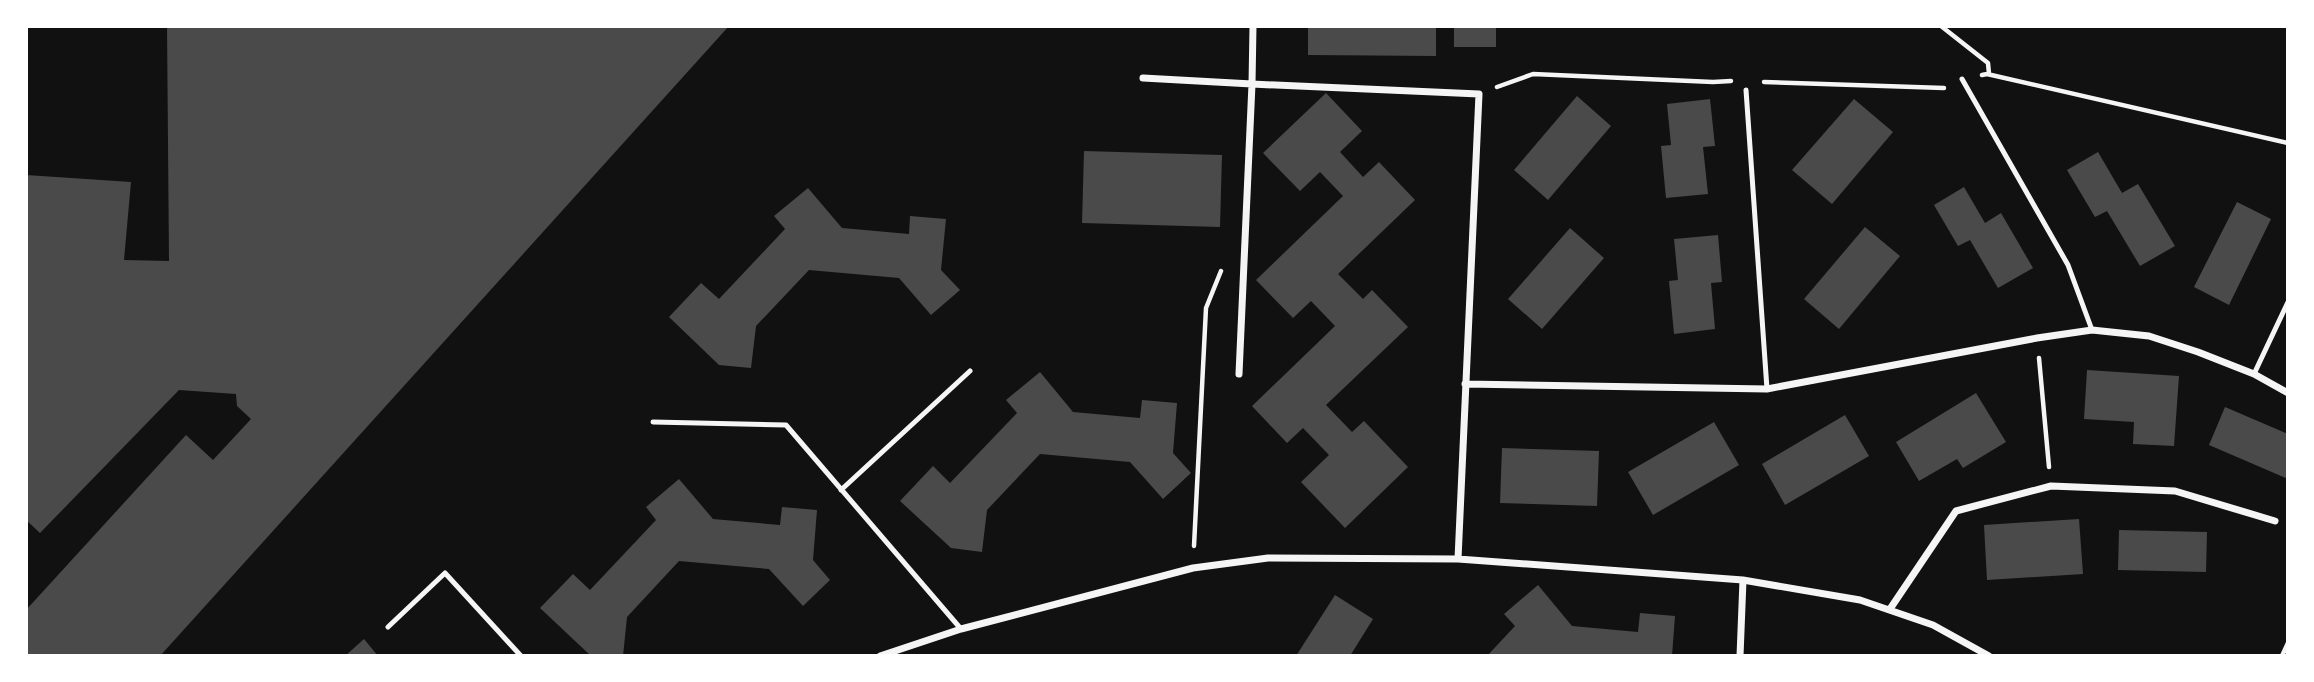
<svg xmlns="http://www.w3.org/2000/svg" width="2314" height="682" viewBox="0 0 2314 682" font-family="'Nunito Sans',sans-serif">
<rect width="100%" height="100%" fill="#111"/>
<path fill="#4a4a4a" d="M167 26H729L160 656H26V610L186 435 213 460 251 419 237 406 236 394 179 390 40 533 26 520V175L131 182 124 260 169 261Z
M1308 26H1436V56L1308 55Z
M1454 26H1496V47H1454Z
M1326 93 1362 131 1340 152 1363 177 1379 162 1415 200 1338 274 1363 299 1372 290 1408 327 1326 405 1352 432 1364 421 1408 467 1345 528 1301 482 1329 455 1303 428 1287 443 1252 406 1335 326 1311 301 1293 318 1256 280 1343 196 1320 172 1300 191 1263 153Z
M1577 96 1611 126 1548 200 1514 170Z
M1710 99 1715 146 1703 147 1708 194 1666 198 1661 146 1671 145 1667 104Z
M1854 99 1893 132 1832 204 1792 170Z
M1084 151 1222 155 1220 227 1082 223Z
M2098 152 2122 193 2138 184 2175 246 2140 266 2107 211 2095 217 2067 170Z
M1964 187 1985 223 2001 213 2033 268 1998 288 1970 240 1958 246 1934 205Z
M808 188 842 228 909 234 910 216 946 219 941 270 960 290 931 315 899 278 809 270 756 326 751 368 719 365 669 317 701 283 719 299 785 229 774 216Z
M2237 202 2271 219 2229 305 2194 287Z
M1865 227 1900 256 1839 329 1804 299Z
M1570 228 1604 258 1542 329 1508 299Z
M1718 235 1722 282 1711 283 1715 329 1674 334 1669 281 1678 280 1674 239Z
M2087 370 2179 376 2174 446 2133 444 2134 422 2084 419Z
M1040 372 1073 412 1140 418 1142 400 1177 403 1173 453 1191 473 1163 499 1130 462 1040 454 987 510 982 552 951 548 900 501 933 466 950 483 1017 413 1006 400Z
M1976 393 2006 442 1963 468 1957 459 1919 481 1896 442Z
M2225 407 2288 434V479L2209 445Z
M1845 415 1869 456 1785 505 1762 464Z
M1714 422 1739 465 1653 515 1628 472Z
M1502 448 1599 451 1597 506 1500 503Z
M679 479 713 519 780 525 782 507 817 510 813 560 830 580 803 606 769 569 679 561 627 617 623 656H591L540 608 573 574 590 590 656 520 646 507Z
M2079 519 2083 574 1987 580 1984 525Z
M2119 530 2207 532 2206 572 2118 570Z
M1538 585 1572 626 1638 632 1640 613 1675 616 1672 656H1487L1515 626 1504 614Z
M1335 595 1373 619 1350 656H1296Z
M364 639 378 656H345Z"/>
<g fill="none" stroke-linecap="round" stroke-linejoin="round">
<path stroke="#f5f5f5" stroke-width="4.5" d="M1941 26 1988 63 1989 74
M1982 75 1987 74 2288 143
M1764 82 1944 88
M1497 87 1533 74 1713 82 1731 81
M2039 358 2049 467
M1194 546 1206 308 1221 271
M2282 656 2288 643"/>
<path stroke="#f5f5f5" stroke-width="5" d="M1962 79 2068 265 2092 330
M1746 90 1767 389
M2254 374 2288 302
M653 422 786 425 961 629
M841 490 970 371
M388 627 445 573 521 656"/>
<path stroke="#f5f5f5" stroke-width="7" d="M1143 78 1252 84 1253 26
M1239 374 1252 84 1479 94 1458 559
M1465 384 1767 389 2037 338 2092 330 2149 336 2198 352 2254 374 2288 393
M1890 609 1956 511 2051 486 2175 491 2275 521
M880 656 961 629 1193 568 1268 558 1458 559 1743 580 1860 600 1933 625 1989 656
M1740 656 1743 580"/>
</g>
<rect width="2314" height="682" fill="none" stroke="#ffffff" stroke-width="56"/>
</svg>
